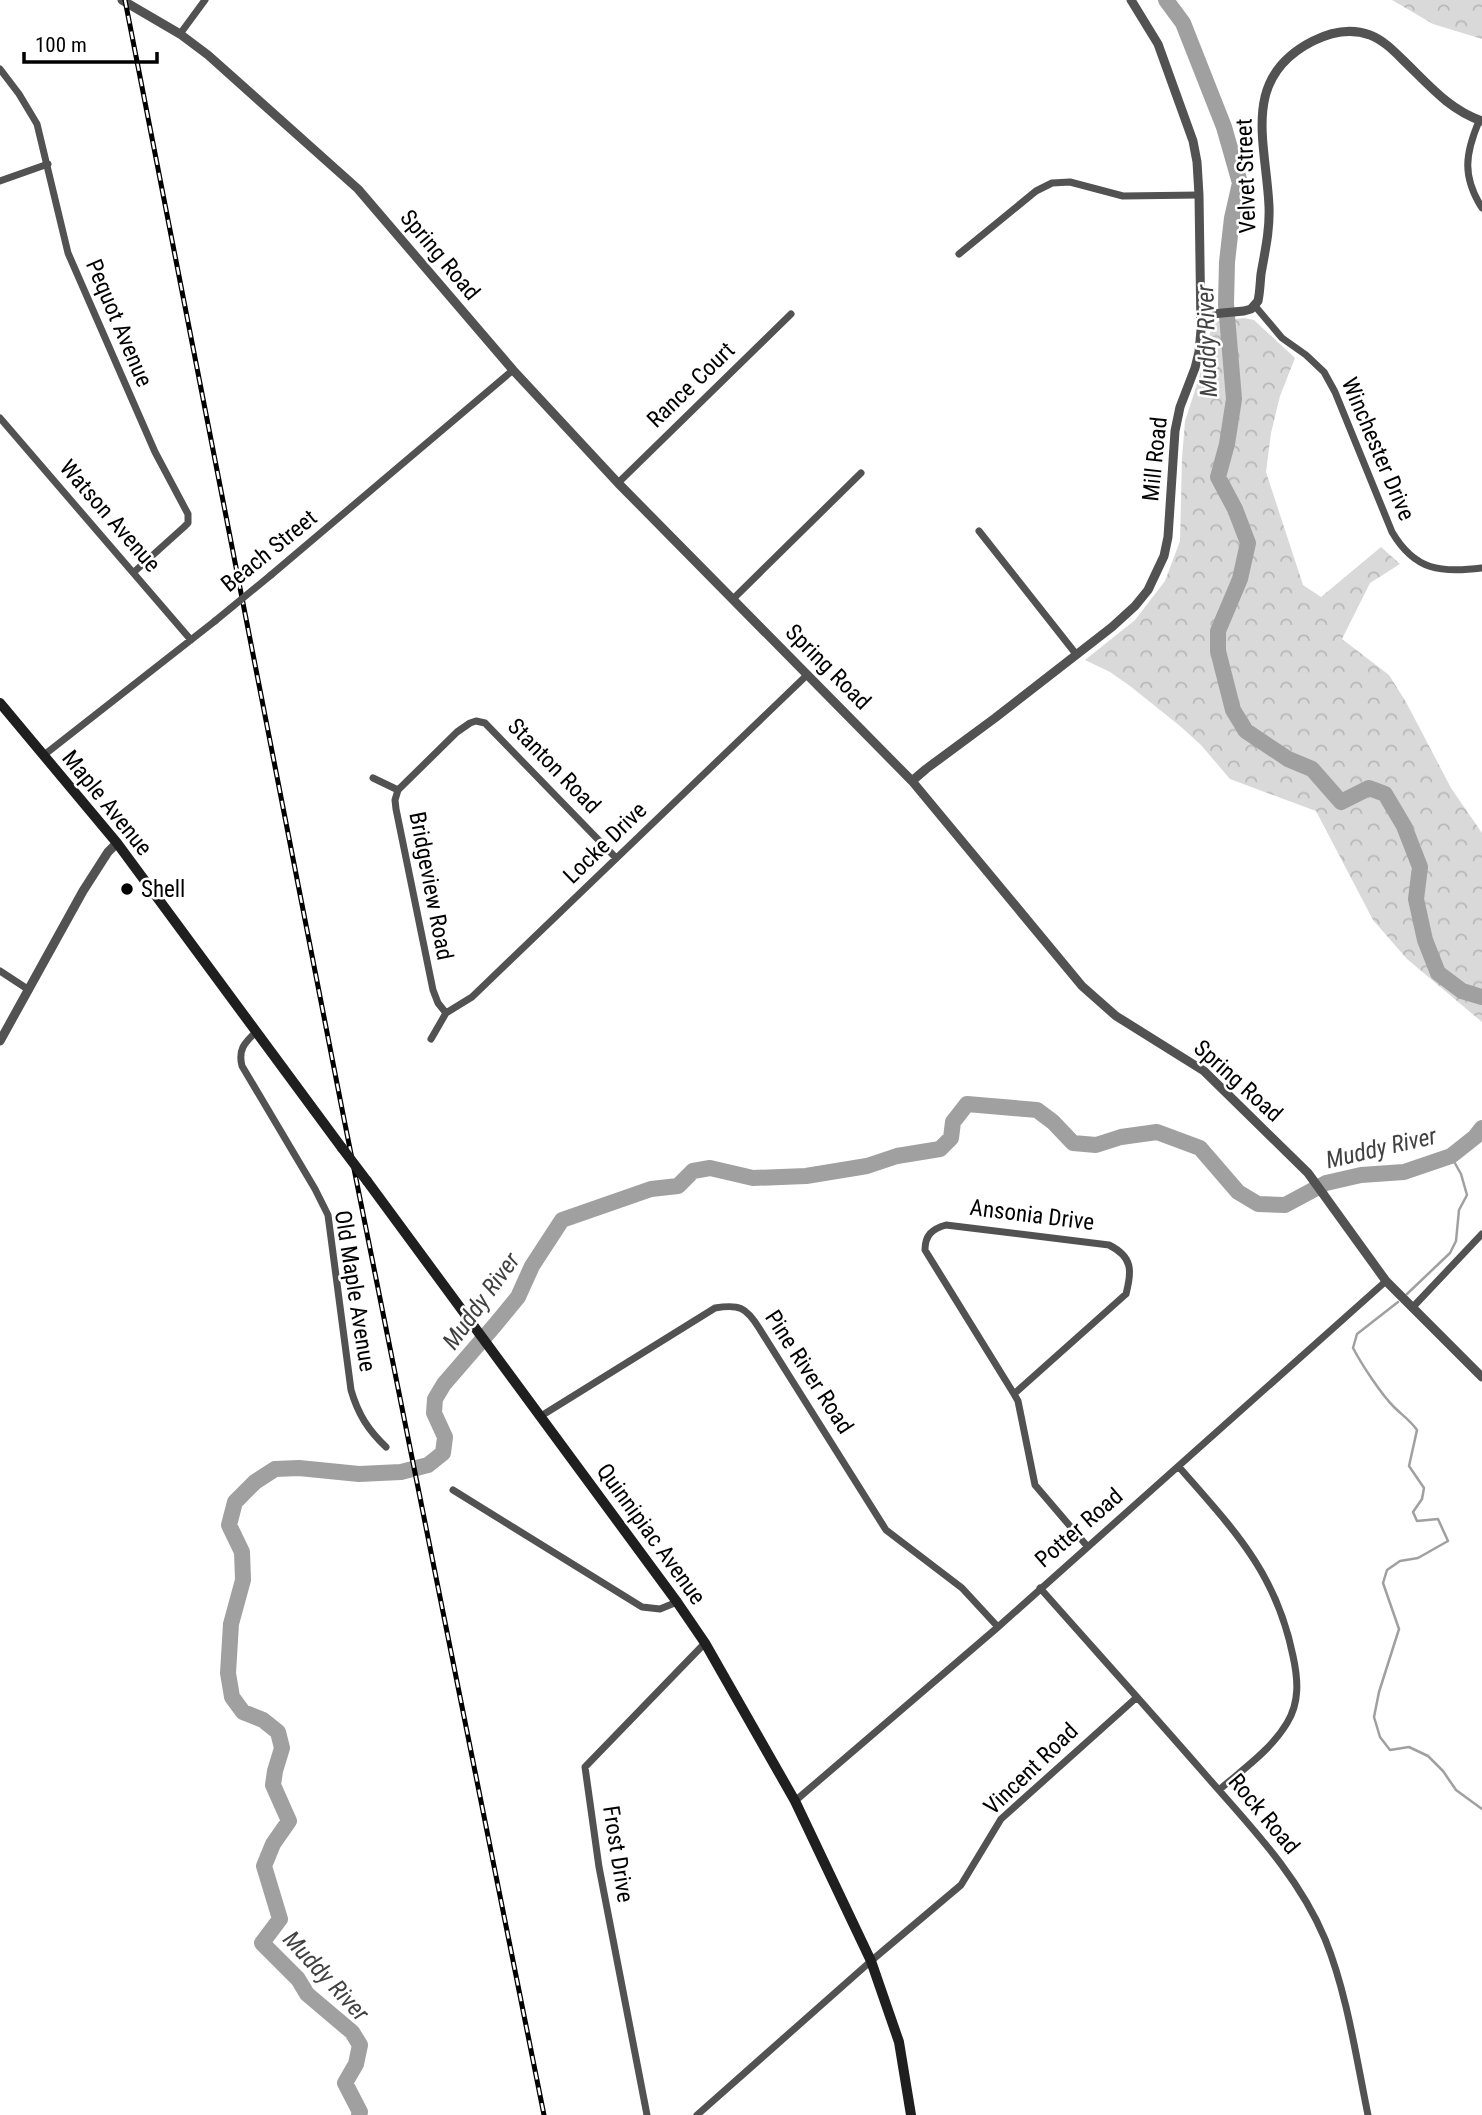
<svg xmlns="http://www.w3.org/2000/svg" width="1482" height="2115" viewBox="0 0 1482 2115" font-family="'Roboto Condensed',sans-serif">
<defs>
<pattern id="forest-crowns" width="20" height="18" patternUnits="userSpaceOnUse" patternTransform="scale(1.75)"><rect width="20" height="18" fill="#d9d9d9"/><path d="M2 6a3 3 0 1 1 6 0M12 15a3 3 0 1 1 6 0" fill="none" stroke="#b8b8b8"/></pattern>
</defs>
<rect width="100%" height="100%" fill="#fff"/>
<path fill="url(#forest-crowns)" d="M1392 0H1482V39L1433 24Z
M1244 318 1254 320 1295 358 1280 396 1271 433 1266 472 1303 585 1321 597 1381 547 1400 564 1370 583 1342 639 1389 675 1406 702 1451 788 1482 833V1022L1407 959 1373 920 1316 811 1230 779 1201 745 1180 726 1130 686 1110 672 1085 660 1135 620 1165 581 1180 541 1182 458 1185 421 1200 375 1211 328 1218 321Z"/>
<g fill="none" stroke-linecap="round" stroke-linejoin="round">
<path stroke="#a0a0a0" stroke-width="2.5" d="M1407 1294 1450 1253 1456 1241 1459 1210 1467 1195 1461 1174 1451 1156
M1398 1302 1357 1334 1353 1348C1362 1365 1381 1394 1394 1407 1403 1416 1410 1420 1417 1430L1409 1466 1424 1488 1422 1499 1413 1512 1417 1521 1438 1519 1448 1541 1418 1558 1400 1561 1387 1570 1383 1583 1399 1629 1379 1692 1374 1717 1380 1737 1390 1750 1409 1747 1428 1756 1443 1771 1456 1790 1482 1809"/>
<path stroke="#a0a0a0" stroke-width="16" d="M1166 0 1183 23 1224 127 1240 183 1232 218 1227 262 1226 304 1234 399 1227 444 1218 477 1235 509 1248 543 1240 579 1218 631V651L1233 710 1246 731 1288 759 1312 769 1341 802 1369 788 1385 794 1404 826 1420 867 1416 899 1425 940 1438 973 1462 991 1482 997
M359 2115 360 2112 345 2083 356 2064 360 2045 352 2032 307 1994 298 1979 262 1943 280 1919 264 1866 273 1844 289 1821 273 1785 275 1771 282 1748 278 1732 263 1720 243 1712 232 1697 228 1673 231 1624 243 1580 242 1552 229 1525 235 1502 255 1482 275 1469 299 1468 359 1474 401 1472 428 1465 443 1453 445 1437 434 1413 435 1399 444 1384 495 1325 518 1297 532 1266 562 1220 651 1189 678 1186 693 1171 710 1168 753 1178 806 1176 867 1166 897 1156 940 1149 951 1138 953 1122 967 1104 1037 1110 1053 1122 1073 1143 1096 1145 1121 1137 1157 1132 1200 1148 1238 1192 1258 1204 1285 1205 1326 1183 1361 1175 1404 1172 1451 1156 1475 1137 1482 1128"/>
<path stroke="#525252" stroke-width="7" d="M180 34 205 0
M0 69 19 94 37 124 68 253 155 452 188 514V523L184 527 134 572
M1479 121C1465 154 1462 176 1482 208
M0 181 48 164
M959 254 1036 191 1052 183 1070 182 1123 196 1199 195
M1255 306 1282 338 1306 355 1324 372 1335 392 1392 532C1415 571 1441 573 1482 568
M0 418 191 640
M618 483 791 314
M979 531 1076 654
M271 575 513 370
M733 599 861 473
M44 755 215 621
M373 778 398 790 395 800 396 809 433 990 438 1003 446 1013
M398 790 457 732 470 723 476 721 485 723 616 858
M0 971 29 990
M256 1032C244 1043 238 1050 242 1066L315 1189 328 1215 351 1390C358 1414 368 1430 386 1447
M431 1039 446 1013 472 997 807 675
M946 1225 1109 1245C1133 1257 1132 1271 1126 1294L1014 1394 925 1250C925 1235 932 1229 946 1225Z
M1412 1308 1482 1234
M1014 1394 1018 1401 1035 1485 1087 1546
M541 1416 715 1308C739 1304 746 1307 759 1328L886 1530 962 1588 998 1627
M1179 1467C1233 1529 1276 1572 1293 1656 1298 1679 1300 1702 1287 1723 1271 1750 1242 1770 1219 1790
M453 1490 642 1607 660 1609 677 1602
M1040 1588C1094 1649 1149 1710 1203 1772 1248 1824 1298 1874 1325 1939 1347 1993 1356 2057 1368 2115
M795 1801 998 1627 1386 1281
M647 2115 599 1867 585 1767 705 1643
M697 2115 871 1961 961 1885 1001 1819 1136 1698"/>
<path stroke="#525252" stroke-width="9" d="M122 0 180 34 208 55 358 189 513 370 618 483 912 781 1082 986 1116 1016 1204 1071 1308 1173 1386 1281 1482 1377
M1201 315 1244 311 1251 309 1258 301C1260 292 1260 283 1261 274 1265 251 1270 230 1269 206 1266 142 1240 78 1313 41 1331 32 1351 28 1370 35 1383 40 1393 50 1403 60 1428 84 1449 110 1482 121
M912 781 926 769 995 718 1112 627 1135 606 1148 590 1164 556 1168 537 1175 431 1180 407 1195 368 1199 352 1201 330 1199 195 1197 162 1193 141 1158 44 1131 0
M0 1041 83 891 108 852 117 843"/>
<path stroke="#1f1f1f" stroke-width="10" d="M0 703 117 843 342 1148
M367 1181 677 1602 705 1643 795 1801 871 1961 899 2042 911 2115"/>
<defs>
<path id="rail" d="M125 0 343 1114 544 2115"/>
</defs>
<use href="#rail" stroke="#000" stroke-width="5"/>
<use href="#rail" stroke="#fff" stroke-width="2.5" stroke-dasharray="8" stroke-linecap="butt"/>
<path stroke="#525252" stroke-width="7" d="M215 621 271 575"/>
<path stroke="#1f1f1f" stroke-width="10" d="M342 1148 367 1181"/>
</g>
<circle fill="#000" stroke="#fff" stroke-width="2.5" cx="127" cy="889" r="7"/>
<g text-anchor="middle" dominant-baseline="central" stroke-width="5" stroke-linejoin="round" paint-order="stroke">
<g font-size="23" fill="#000" stroke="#fff">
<text transform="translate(1246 176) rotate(-92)">Velvet Street</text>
<text transform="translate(440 255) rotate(50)">Spring Road</text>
<text transform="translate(119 323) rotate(67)">Pequot Avenue</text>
<text transform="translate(691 385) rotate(-44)">Rance Court</text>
<text transform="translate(1378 449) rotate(67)">Winchester Drive</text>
<text transform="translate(1155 459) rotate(-84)">Mill Road</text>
<text transform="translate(110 516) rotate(49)">Watson Avenue</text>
<text transform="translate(269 551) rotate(-39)">Beach Street</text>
<text transform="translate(828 667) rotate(45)">Spring Road</text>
<text transform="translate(554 766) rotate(46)">Stanton Road</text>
<text transform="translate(107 803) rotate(51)">Maple Avenue</text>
<text transform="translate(605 843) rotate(-44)">Locke Drive</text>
<text transform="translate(431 886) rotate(79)">Bridgeview Road</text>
<text transform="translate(1238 1081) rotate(42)">Spring Road</text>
<text transform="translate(1032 1215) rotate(7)">Ansonia Drive</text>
<text transform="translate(355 1291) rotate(81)">Old Maple Avenue</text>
<text transform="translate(809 1372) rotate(57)">Pine River Road</text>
<text transform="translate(1079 1528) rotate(-41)">Potter Road</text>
<text transform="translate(651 1534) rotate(54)">Quinnipiac Avenue</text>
<text transform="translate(1031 1769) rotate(-44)">Vincent Road</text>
<text transform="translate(1264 1814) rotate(50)">Rock Road</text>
<text transform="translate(618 1854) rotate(81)">Frost Drive</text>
</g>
<g font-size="23" fill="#000" stroke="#fff" text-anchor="start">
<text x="141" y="889">Shell</text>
</g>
<g font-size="24" font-style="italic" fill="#414141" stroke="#fff">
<text transform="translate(1207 341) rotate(-92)">Muddy River</text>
<text transform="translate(1381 1148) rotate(-13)">Muddy River</text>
<text transform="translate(481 1301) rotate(-54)">Muddy River</text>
<text transform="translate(326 1976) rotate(47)">Muddy River</text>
</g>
</g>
<path d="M24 52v10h133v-10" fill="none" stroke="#000000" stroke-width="3.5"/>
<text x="35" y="52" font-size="21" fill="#000000" stroke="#ffffff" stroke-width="5" paint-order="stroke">100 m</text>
</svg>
